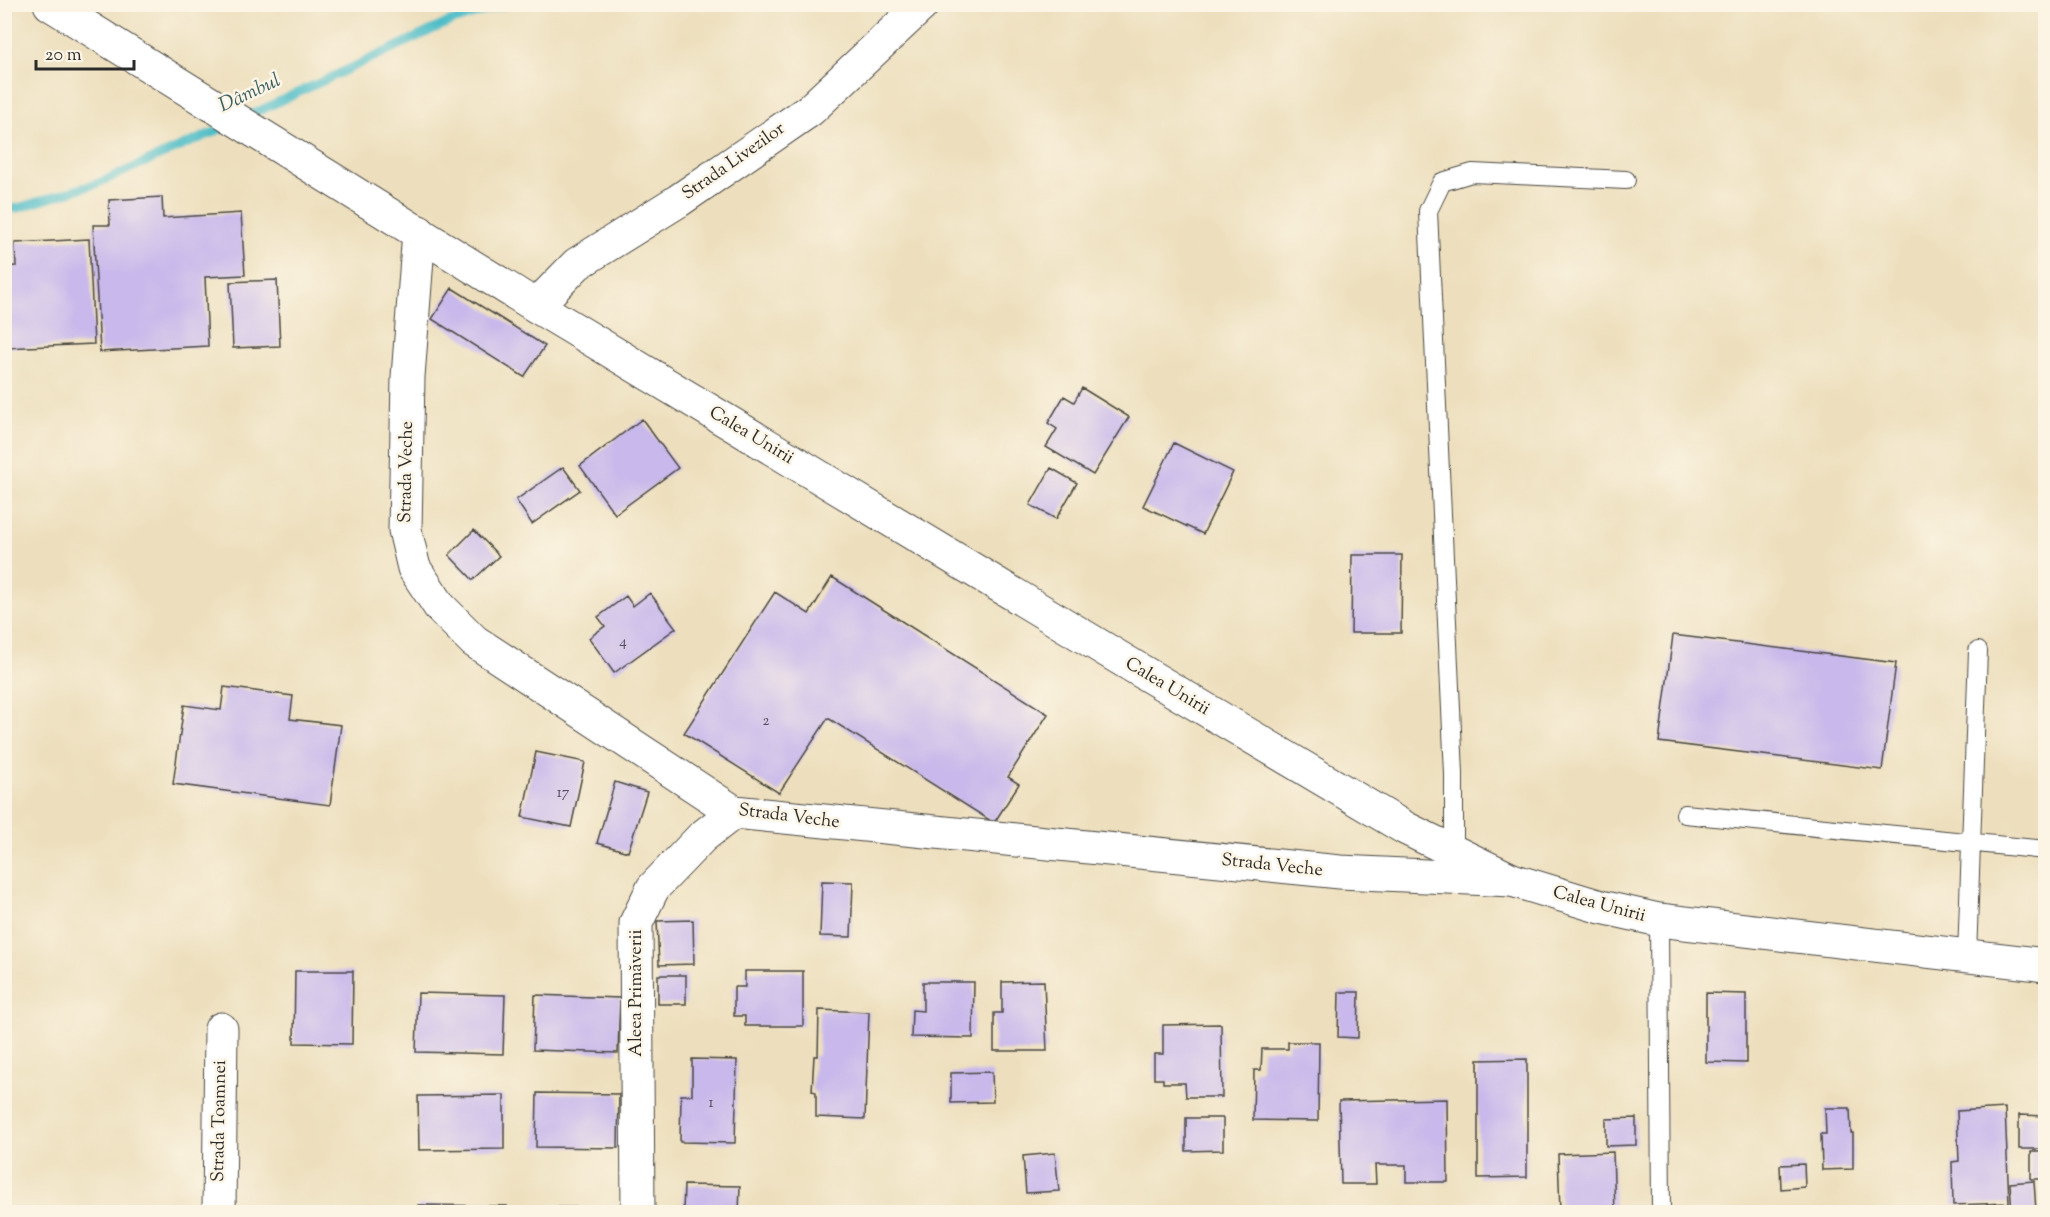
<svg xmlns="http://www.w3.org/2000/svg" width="2050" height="1217" viewBox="0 0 2050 1217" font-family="'Sorts Mill Goudy',serif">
<rect width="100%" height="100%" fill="#fcf5e5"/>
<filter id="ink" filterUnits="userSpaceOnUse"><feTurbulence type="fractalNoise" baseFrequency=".0167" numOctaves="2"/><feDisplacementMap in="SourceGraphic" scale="12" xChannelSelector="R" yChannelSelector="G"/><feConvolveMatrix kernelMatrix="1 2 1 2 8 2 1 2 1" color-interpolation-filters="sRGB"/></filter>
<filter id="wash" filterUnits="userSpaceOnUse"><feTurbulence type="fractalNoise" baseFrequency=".008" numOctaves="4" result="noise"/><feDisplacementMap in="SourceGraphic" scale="24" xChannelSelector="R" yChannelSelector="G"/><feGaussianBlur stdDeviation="1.35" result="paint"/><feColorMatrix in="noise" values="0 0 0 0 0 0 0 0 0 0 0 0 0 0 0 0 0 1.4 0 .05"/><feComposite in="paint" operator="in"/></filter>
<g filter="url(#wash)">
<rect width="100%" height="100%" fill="#eddfbd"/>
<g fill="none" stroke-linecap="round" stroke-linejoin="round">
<path stroke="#50bdc8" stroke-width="9" d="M246 117 449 22 507 4
M4 209 18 208 98 183 230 125"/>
</g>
<g id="blocks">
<path fill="#c8b8eb" d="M162 197 163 218 241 213 245 275 205 277 208 346 100 352 93 225H110L109 200Z
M89 239 94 344 4 348V267L16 266 15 243Z
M277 280 280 346 233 348 230 282Z
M452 288 545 346 524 377 432 319Z
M1082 388 1129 417 1093 475 1046 447 1057 429 1048 423 1064 396 1074 402Z
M642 419 678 468 615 514 580 466Z
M1174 443 1233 472 1203 534 1143 506Z
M563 467 580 490 532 524 516 500Z
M1051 468 1077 483 1056 519 1030 505Z
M474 530 499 556 473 580 449 555Z
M1352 555H1402L1401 633H1351Z
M832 577 1048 714 1008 777 1019 784 994 823 828 718 779 793 684 733 775 592 809 614Z
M650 593 676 628 614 673 589 638 605 626 598 617 626 596 633 606Z
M1673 635 1896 663 1882 770 1659 742Z
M224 687 293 696 290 719 341 725 330 805 173 784 184 705 221 710Z
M536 752 585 762 571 827 522 817Z
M615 782 647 792 628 852 597 843Z
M822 881 853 882 851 937 820 936Z
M693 920 694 964 659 965 657 921Z
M295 971H353L352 1044 294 1043Z
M745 971H803V1026H745V1016H734V987H745Z
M658 975H686V1004H658Z
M1044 981 1047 1051H994V1013H1002V982Z
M923 982H974L973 1038 911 1037 912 1010 923 1011Z
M1339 992H1359L1358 1038 1338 1037Z
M418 993 505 995 503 1054 416 1052Z
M1706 993 1746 994V1063L1706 1062Z
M535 995 620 998 618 1053 533 1050Z
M819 1010 869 1012 865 1119 816 1117V1092L812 1091 814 1056H818Z
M1221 1024 1222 1097H1186L1185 1083H1163V1079H1154V1054H1163V1025Z
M1288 1042H1319L1318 1121 1253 1120 1254 1070H1261L1262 1049H1288Z
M692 1059 737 1060 735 1143 680 1142 681 1095H692Z
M1527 1059V1177L1478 1178V1060Z
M992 1072 993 1102 951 1103V1073Z
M537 1093 619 1094 618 1148 536 1147Z
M504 1095V1149L419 1150 418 1096Z
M1447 1099 1448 1182H1406V1165H1375L1376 1184H1341L1339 1101Z
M1825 1108H1850L1851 1133H1853V1169L1822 1170 1821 1134H1826Z
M2005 1108 2009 1203 1953 1205 1952 1162 1959 1161 1957 1111Z
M2019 1115 2046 1116V1149H2019Z
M1186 1118H1223V1150L1186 1151Z
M1636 1118V1145L1606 1146V1119Z
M1613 1152 1615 1212H1560L1558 1154Z
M2031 1152H2046V1179H2031Z
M1055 1153 1059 1191 1026 1193 1023 1156Z
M1804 1164 1805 1187 1781 1189 1780 1165Z
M2034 1181 2036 1212H2012L2010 1183Z
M684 1185 740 1186 739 1212H683Z
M418 1205 507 1206V1212H418Z
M536 1207 619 1208V1212H536Z"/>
</g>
</g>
<g filter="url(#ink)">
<use href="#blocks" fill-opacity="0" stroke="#484641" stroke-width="1.5"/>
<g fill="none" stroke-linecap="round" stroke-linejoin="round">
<defs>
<path id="service" d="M1685 814 2046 850
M1454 852V774L1428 211 1442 182 1472 173 1626 180
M1659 920 1661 1212
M1967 956 1978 651"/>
<path id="minor" d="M419 232 408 377 405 530 414 568 440 607 474 641 734 812 1340 872 1512 880
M536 306 577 264 678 201 810 110 923 4
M219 1212 221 1029
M638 1212 636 923 653 888 702 837 734 812"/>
<path id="secondary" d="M50 4 536 306 1141 671 1405 828 1512 880 1601 907 1659 920 2046 965"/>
</defs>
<use href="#service" stroke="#484641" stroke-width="20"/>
<use href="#minor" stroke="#484641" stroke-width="35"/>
<use href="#secondary" stroke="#484641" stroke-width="35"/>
<use href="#service" stroke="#fff" stroke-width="18"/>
<use href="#minor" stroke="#fff" stroke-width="33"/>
<use href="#secondary" stroke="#fff" stroke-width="33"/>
</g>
</g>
<g text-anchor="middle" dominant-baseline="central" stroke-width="5" stroke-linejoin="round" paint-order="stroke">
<g font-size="15" fill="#524e5b">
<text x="623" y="642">4</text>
<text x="766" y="721">2</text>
<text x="563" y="793">17</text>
<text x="711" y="1103">1</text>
</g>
<g font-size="18" fill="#2b2b2b" stroke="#fcf5e5">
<text transform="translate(734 162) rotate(-35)">Strada Livezilor</text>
<text transform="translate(751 436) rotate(31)">Calea Unirii</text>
<text transform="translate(407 472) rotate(-89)">Strada Veche</text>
<text transform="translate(1167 687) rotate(31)">Calea Unirii</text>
<text transform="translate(789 817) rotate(7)">Strada Veche</text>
<text transform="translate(1272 866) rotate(6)">Strada Veche</text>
<text transform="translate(1599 905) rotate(15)">Calea Unirii</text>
<text transform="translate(637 993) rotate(-90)">Aleea Primăverii</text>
<text transform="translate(220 1121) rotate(-89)">Strada Toamnei</text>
</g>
<g font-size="20" font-style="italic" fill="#385e62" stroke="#fcf5e5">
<text transform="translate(250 94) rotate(-25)">Dâmbul</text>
</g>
</g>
<rect width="2050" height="1217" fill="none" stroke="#fcf5e5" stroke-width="24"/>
<path d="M36 60v9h98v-9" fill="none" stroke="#2b2b2b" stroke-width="3"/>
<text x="45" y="60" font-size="18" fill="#2b2b2b" stroke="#fcf5e5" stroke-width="4.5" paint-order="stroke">20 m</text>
</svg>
